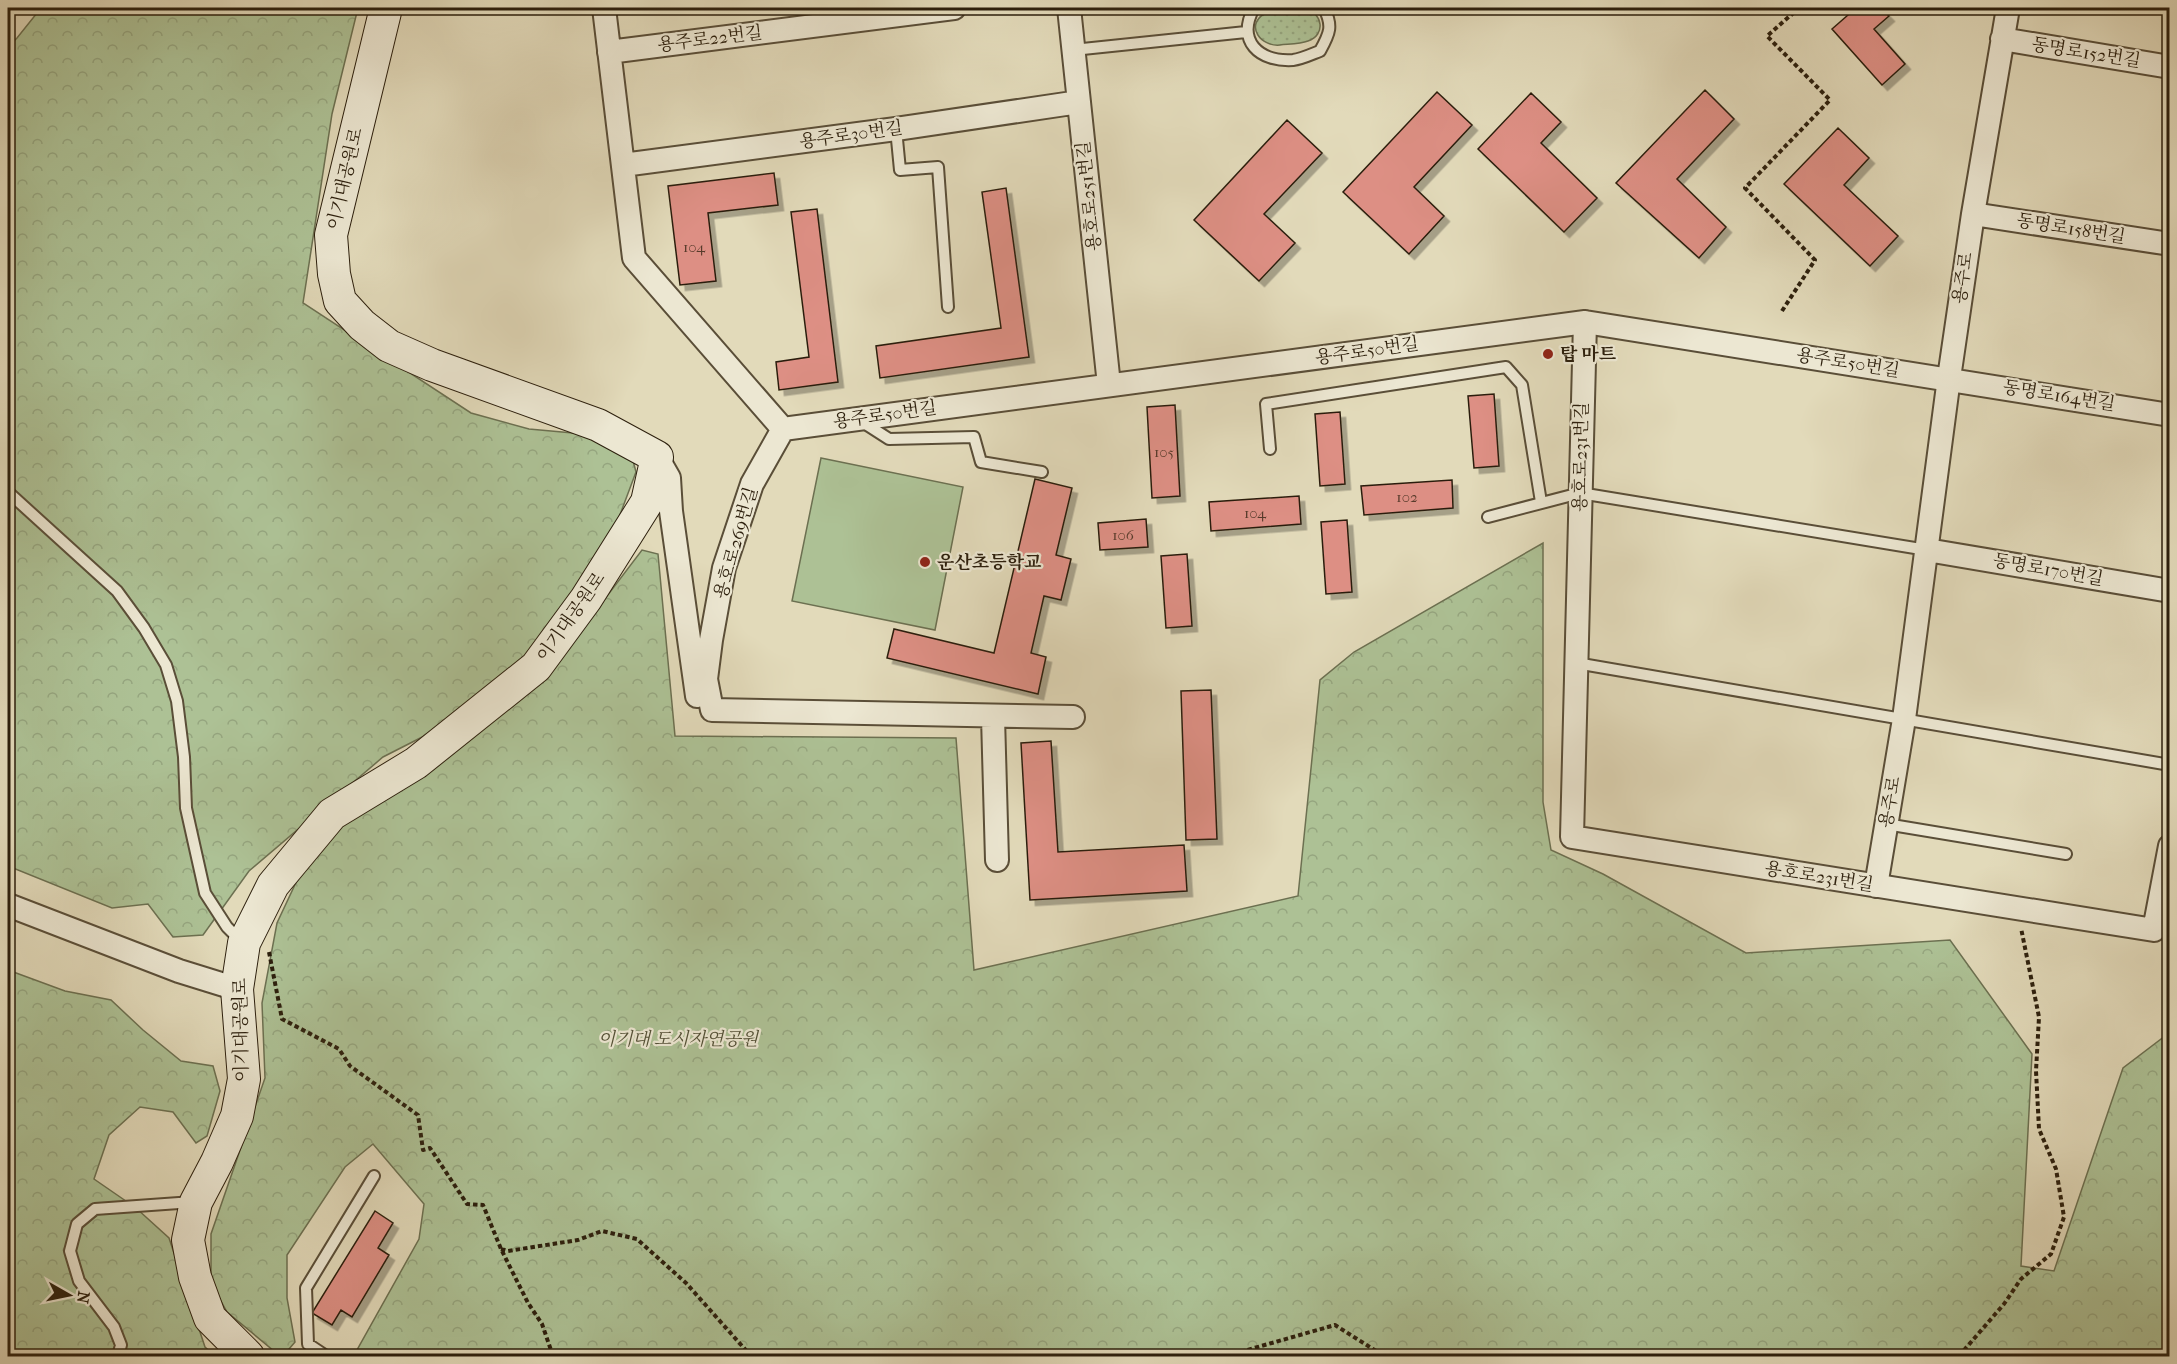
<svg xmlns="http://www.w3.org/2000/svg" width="2177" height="1364" viewBox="0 0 2177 1364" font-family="'IM FELL French Canon','Noto Serif KR',serif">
<defs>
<pattern id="grass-dots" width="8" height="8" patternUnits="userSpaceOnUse" patternTransform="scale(1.5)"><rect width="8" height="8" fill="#adc195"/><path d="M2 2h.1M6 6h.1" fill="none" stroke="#95a57f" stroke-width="1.8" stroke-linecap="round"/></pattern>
<pattern id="forest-crowns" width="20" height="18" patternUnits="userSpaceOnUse" patternTransform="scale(1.5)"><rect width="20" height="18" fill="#adc195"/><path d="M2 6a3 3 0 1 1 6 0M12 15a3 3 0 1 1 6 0" fill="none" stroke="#95a57f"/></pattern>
<filter id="shadow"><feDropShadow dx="5.5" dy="5.5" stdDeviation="0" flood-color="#0004"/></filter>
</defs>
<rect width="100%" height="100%" fill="#e2daba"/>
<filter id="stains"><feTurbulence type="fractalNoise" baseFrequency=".00333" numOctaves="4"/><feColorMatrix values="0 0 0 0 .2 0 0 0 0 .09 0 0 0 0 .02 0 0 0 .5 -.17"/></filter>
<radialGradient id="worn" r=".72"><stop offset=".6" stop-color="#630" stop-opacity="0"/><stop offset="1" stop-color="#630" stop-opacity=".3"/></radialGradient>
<path fill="url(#grass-dots)" stroke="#6c7051" stroke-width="1.5" d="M1305 8C1323 13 1326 35 1308 41 1300 44 1289 44 1280 45 1261 47 1245 26 1264 14 1274 7 1294 9 1305 8Z"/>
<path fill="url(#forest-crowns)" stroke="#6c7051" stroke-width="1.5" d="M41 8H358L332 114 303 303 471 413 529 429 584 434 628 441 636 472 615 528 526 665 434 731 383 757 249 871 203 935 173 937 148 904 112 908 8 866V47L17 38Z
M1543 543V802L1551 850 1603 874 1746 953 1950 940 2032 1054 2021 1266 2054 1271 2123 1068 2169 1033V1356H358L357 1350 419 1239 424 1204 373 1144 345 1167 287 1255V1298L295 1342 283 1356H280L227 1312 211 1283V1234L265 1078 262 1003 277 923 308 857 339 820 547 675 642 550 658 554 675 736 956 738 974 970 1298 896 1320 680 1354 652Z
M8 970 65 991 111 1000 143 1030 181 1061 213 1066 220 1091 207 1136 196 1143 173 1112 140 1107 109 1135 94 1179 136 1208 169 1238 205 1347 215 1356H8Z"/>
<path fill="#adc195" stroke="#6c7051" stroke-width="1.5" d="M821 458 963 487 935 630 792 601Z"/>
<path fill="#dd8f84" stroke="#2c1f0d" stroke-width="1.5" filter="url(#shadow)" d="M1856 8H1881L1889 16 1874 29 1905 64 1882 85 1832 29Z
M1705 90 1734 119 1677 179 1726 227 1699 258 1616 183Z
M1437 92 1472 125 1414 187 1444 216 1409 254 1343 192Z
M1531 93 1561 122 1541 143 1597 198 1564 232 1478 149Z
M1287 120 1322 153 1264 214 1295 243 1259 281 1194 220Z
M1838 128 1869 158 1844 185 1898 236 1870 266 1784 184Z
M774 173 778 205 708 213 716 281 680 285 668 186Z
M1006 188 1029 357 880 378 876 346 1001 328 982 192Z
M817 209 838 382 779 390 776 362 809 357 791 212Z
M1494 394 1499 466 1474 468 1468 396Z
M1175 405 1180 496 1152 498 1147 407Z
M1340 412 1345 484 1320 486 1315 414Z
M1035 479 1072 488 1056 555 1071 559 1061 600 1044 596 1031 653 1046 657 1038 694 887 658 894 629 994 653Z
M1035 479 1072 488 1056 555 1071 559 1061 600 1044 596 1031 653 1046 657 1038 694 887 658 894 629 994 653Z
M1452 480 1453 508 1364 515 1361 486Z
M1299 496 1301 524 1211 531 1209 502Z
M1146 519 1148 547 1100 550 1098 523Z
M1347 520 1352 592 1326 594 1321 522Z
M1187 554 1192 626 1166 628 1161 556Z
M1211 690 1217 839 1186 840 1181 691Z
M1051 741 1058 852 1184 845 1187 891 1030 900 1021 743Z
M375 1211 393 1223 378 1248 389 1255 352 1317 341 1310 332 1325 312 1313Z"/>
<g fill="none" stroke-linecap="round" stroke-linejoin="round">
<defs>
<path id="lane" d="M1254 8C1236 41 1259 62 1293 60 1302 59 1312 54 1320 51 1330 33 1333 26 1324 8
M1073 50 1246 32
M896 129 900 170 938 167 948 307
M861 421 889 439 974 437 981 462 1042 472
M1270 449 1266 404 1506 367 1522 385 1541 502
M8 492 117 591 144 628 166 665 177 701 184 757 186 808 205 893 227 927 241 941
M1488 517 1580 493 1927 550
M1576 663 2170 765
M1886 824 2066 854
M118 1356 121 1345 114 1327 79 1281 70 1251 77 1224 95 1209 193 1202
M326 1356 308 1344 306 1288 374 1176"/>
<path id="street" d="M604 8 634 258 783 429
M1069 8 1109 385
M2002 39 2170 67
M609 52 954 8
M623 165 896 129 1079 102
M1973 214 2170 244
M1585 322 1572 837 2154 930 2170 846
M783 429 1585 322 2170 415
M783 429 752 484 724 568 711 640 706 679 712 710 1073 717
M657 457 669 478 671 511 697 696
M1927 550 2170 591
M993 717 997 860
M1876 886 1904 719 1949 378 1973 214 2008 8
M8 905 179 971 237 989"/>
<path id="secondary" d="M248 1356 210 1318 195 1277 188 1240 196 1202 217 1162 237 1116 244 1079 237 989 244 943 273 885 332 814 416 763 536 667 586 599 647 502 657 457 598 425 432 365 389 346 362 325 340 301 334 274 331 235 386 8"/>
</defs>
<use href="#lane" stroke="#5a4e38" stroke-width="14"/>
<use href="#street" stroke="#5a4e38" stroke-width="26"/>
<use href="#secondary" stroke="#2c1f0d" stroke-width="34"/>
<path stroke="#2c1f0d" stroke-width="4" stroke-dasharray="4.5 3" stroke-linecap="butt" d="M1782 311 1815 260 1745 188 1830 100 1767 36 1799 8
M269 952 282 1019 339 1049 350 1066 418 1115 423 1150 430 1148 467 1204 483 1205 501 1249 528 1303 542 1324 553 1356
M501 1249 508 1251 578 1240 602 1231 637 1239 686 1283 751 1356
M1226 1356 1335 1325 1384 1356
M1959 1356 2004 1304 2021 1279 2051 1254 2064 1217 2056 1169 2039 1129 2036 1071 2039 1017 2021 928"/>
<use href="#lane" stroke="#ece7d2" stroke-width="10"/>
<use href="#street" stroke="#ece7d2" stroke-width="22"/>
<use href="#secondary" stroke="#ece7d2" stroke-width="32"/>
</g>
<g fill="#8f2418" stroke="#ece7d2" stroke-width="2">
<circle cx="1548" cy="354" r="6"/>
<circle cx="925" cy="562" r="6"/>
</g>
<g text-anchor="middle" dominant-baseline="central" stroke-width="4.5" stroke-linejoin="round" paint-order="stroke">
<g font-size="15" fill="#583b2b">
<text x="694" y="247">104</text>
<text x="1164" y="452">105</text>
<text x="1407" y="497">102</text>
<text x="1255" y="513">104</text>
<text x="1123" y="535">106</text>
</g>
<g font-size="18" fill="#2c1f0d" stroke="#ece7d2">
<text transform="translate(710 39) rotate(-7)">용주로22번길</text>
<text transform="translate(2086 53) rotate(9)">동명로152번길</text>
<text transform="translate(851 135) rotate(-8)">용주로30번길</text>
<text transform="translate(345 179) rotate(-77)">이기대공원로</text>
<text transform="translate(1089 196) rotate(-96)">용호로251번길</text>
<text transform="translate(2071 229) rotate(9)">동명로158번길</text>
<text transform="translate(1963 278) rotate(-82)">용주로</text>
<text transform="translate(1367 351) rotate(-8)">용주로50번길</text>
<text transform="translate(1848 363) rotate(9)">용주로50번길</text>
<text transform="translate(2059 396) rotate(9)">동명로164번길</text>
<text transform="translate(885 415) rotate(-8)">용주로50번길</text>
<text transform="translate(1581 457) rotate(-89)">용호로231번길</text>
<text transform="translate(736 543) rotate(-74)">용호로269번길</text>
<text transform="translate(2048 570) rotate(10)">동명로170번길</text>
<text transform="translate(571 617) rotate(-55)">이기대공원로</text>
<text transform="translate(1890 802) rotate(-80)">용주로</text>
<text transform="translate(1819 877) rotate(9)">용호로231번길</text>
<text transform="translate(241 1030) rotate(-91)">이기대공원로</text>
</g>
<g font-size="18" font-weight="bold" fill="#2c1f0d" stroke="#ece7d2" text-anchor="start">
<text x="1560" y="354">탑 마트</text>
<text x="937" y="562">운산초등학교</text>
</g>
<g font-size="18" font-style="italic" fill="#535036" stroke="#ece7d2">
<text x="678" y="1039">이기대 도시자연공원</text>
</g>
</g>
<rect width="2177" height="1364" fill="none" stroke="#e2daba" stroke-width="30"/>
<rect x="9" y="9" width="2159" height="1346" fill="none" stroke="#2c1f0d" stroke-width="3"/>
<rect x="15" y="15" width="2147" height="1334" fill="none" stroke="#2c1f0d" stroke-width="1.5"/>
<g transform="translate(69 1295) rotate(99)" stroke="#ece7d2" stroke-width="4.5" paint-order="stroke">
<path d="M0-4.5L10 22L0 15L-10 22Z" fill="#2c1f0d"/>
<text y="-9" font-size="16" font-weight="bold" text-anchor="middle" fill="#2c1f0d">N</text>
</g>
<rect width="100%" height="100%" filter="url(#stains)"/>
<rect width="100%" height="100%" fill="url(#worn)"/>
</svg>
